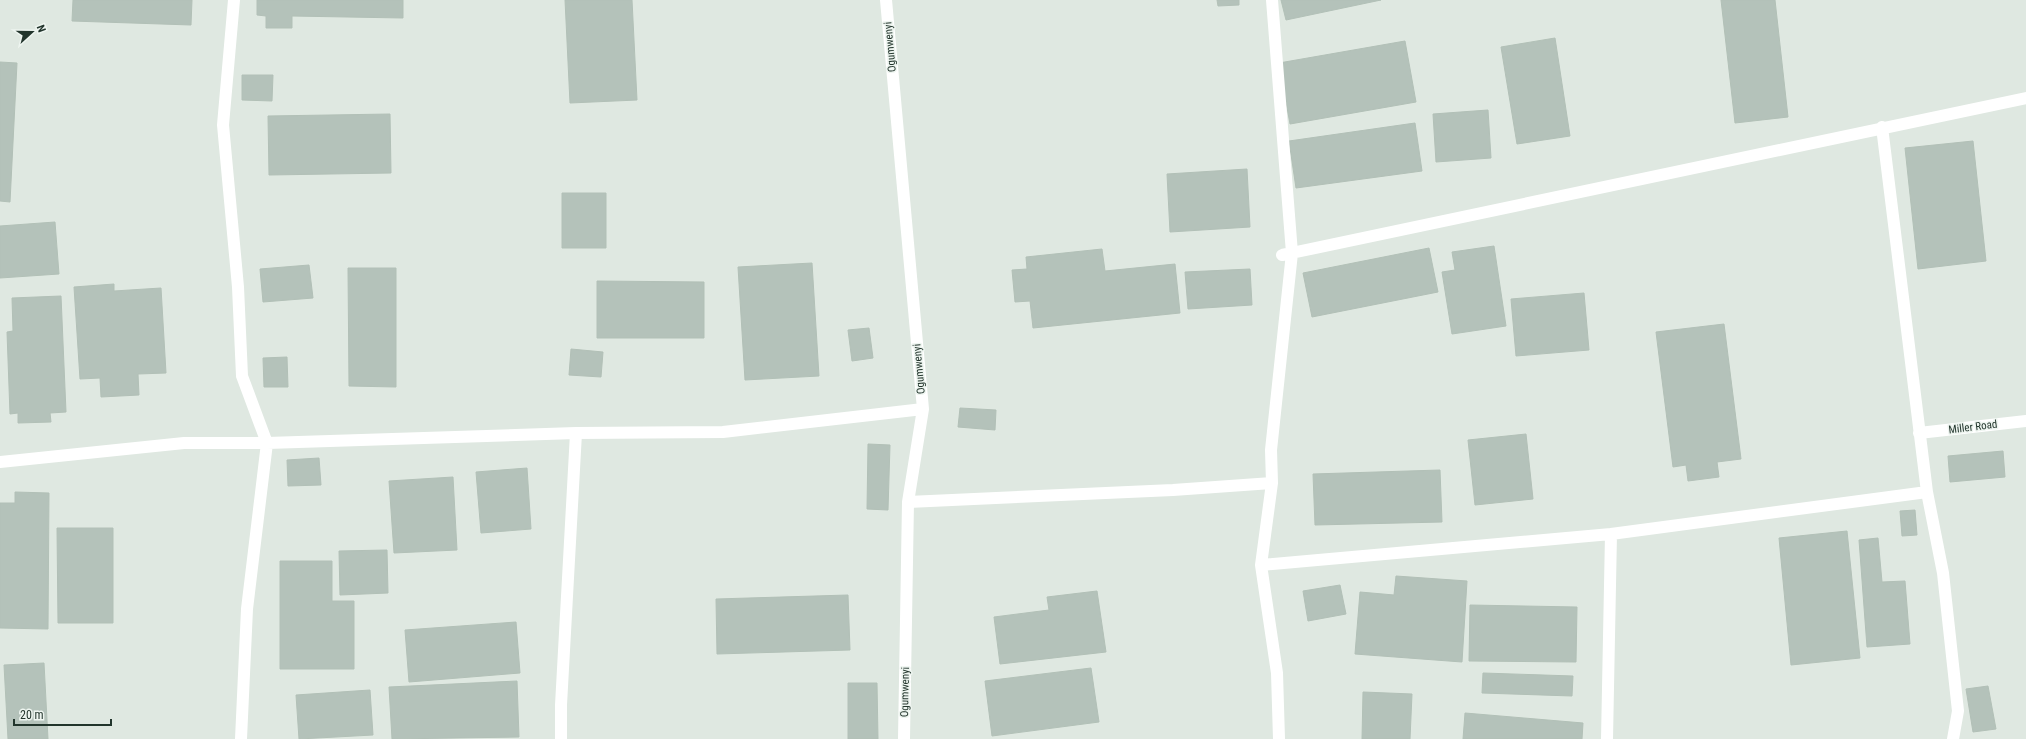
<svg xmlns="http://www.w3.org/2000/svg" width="2026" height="739" viewBox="0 0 2026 739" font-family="'Roboto Condensed',sans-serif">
<rect width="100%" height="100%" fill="#dfe8e1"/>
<path fill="#b4c2ba" stroke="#b2c0b7" d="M73 0H192L191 25 72 21Z
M257 0H403V18L292 16V28H266V16L257 15Z
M565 0H632L637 100 570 103Z
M1217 0H1239V5L1218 6Z
M1281 0H1381L1286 20Z
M1721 0H1775L1788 117 1735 123Z
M1555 38 1570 136 1517 144 1501 47Z
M1405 41 1416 102 1290 124 1279 63Z
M0 62 17 63 10 202 0 201Z
M242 75H273L272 101 242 100Z
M1488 110 1491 158 1436 162 1433 114Z
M390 114 391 173 269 175 268 116Z
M1415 123 1422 171 1296 188 1289 141Z
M1973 141 1986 261 1918 269 1905 148Z
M1247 169 1250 227 1170 232 1167 174Z
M562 193H606V248H562Z
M55 222 59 274 0 278V226Z
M1494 246 1506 326 1452 334 1442 272 1455 270 1452 252Z
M1429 248 1438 292 1312 317 1303 273Z
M1102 249 1105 271 1175 264 1180 313 1033 328 1030 301 1015 302 1012 270 1027 269 1026 257Z
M812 263 819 376 745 380 738 267Z
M309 265 313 298 263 302 260 269Z
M348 268H396V387L349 386Z
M1250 269 1252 305 1188 309 1185 272Z
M597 281 704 282V338H597Z
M114 284V291L161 288 166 373 138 374 139 395 101 397 100 378 80 379 74 287Z
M1584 293 1589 350 1516 356 1511 299Z
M61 296 66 412 50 413 51 422 18 423V413L10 414 7 332 13 331 12 298Z
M1724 324 1741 459 1717 462 1719 477 1688 481 1686 465 1673 467 1656 332Z
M869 328 873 358 852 361 848 330Z
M571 349 603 352 601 377 569 375Z
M287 357 288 387H264L263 358Z
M960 408 996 410 995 430 958 427Z
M1526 434 1533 499 1475 505 1468 440Z
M868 444 890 445 888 510 867 509Z
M2003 451 2005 477 1950 482 1948 456Z
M319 458 321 485 288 486 287 460Z
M527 468 531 529 481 533 476 472Z
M1440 470 1442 522 1315 525 1313 474Z
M453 477 457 550 394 553 389 481Z
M15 492 49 493 48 629 0 628V503H15Z
M1915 510 1917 535 1902 536 1900 511Z
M57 528H113V623H58Z
M1847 531 1860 658 1791 665 1779 538Z
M1878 538 1882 582 1905 581 1910 644 1867 647 1859 540Z
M387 550 388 593 340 595 339 551Z
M280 561H332V601H354V669H280Z
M1396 576 1467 581 1462 662 1355 654 1360 592 1394 595Z
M1340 585 1346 614 1308 621 1303 591Z
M1097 591 1106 652 1000 664 994 617 1049 610 1047 597Z
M848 595 850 650 717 654 716 599Z
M1470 605 1577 607 1576 662 1469 661Z
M516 622 520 673 409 682 405 630Z
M44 663 48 739H8L4 665Z
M1091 668 1099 722 992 736 985 681Z
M1483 673 1573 676 1572 696 1482 693Z
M517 681 519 737 392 739 389 687Z
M848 683H877L878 739H848Z
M1988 686 1996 729 1973 732 1966 689Z
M370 690 373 735 299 739 296 695Z
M1363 692 1412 694 1410 739H1362Z
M1465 713 1583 723 1582 739H1463Z"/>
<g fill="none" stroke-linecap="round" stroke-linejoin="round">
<path stroke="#fff" stroke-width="12" d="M234 0 223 125 238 287 242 376 267 443 247 609 241 739
M886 0 923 409 908 502 904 739
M1882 127 1927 492 1943 573 1958 711 1953 739
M1292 253 1282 255 2026 98
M1919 433 2026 421
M0 462 184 443H267L576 433 723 432 923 409
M1272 483 1261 565 1277 673 1279 739
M908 502 1173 490 1272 483 1271 450 1292 253 1272 0
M1611 534 1927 492
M1261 565 1611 534 1607 739
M561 739V705L576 433"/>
</g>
<g text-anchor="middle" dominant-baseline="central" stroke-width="3" stroke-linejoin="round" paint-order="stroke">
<g font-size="11" fill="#22352c" stroke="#eef5f0">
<text transform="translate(890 47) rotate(-95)">Ogumwenyi</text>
<text transform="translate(919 369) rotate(-95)">Ogumwenyi</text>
<text transform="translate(1973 427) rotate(-7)">Miller Road</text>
<text transform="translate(905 692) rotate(-89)">Ogumwenyi</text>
</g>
</g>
<g transform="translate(32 32) rotate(69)" stroke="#eef5f0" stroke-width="3" paint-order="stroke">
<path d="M0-3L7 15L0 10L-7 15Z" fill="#22352c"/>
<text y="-6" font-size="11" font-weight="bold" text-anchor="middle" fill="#22352c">N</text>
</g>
<path d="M14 719v6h97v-6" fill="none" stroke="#22352c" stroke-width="2"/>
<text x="20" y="719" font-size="12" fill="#22352c" stroke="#eef5f0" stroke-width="3" paint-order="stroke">20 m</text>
</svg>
